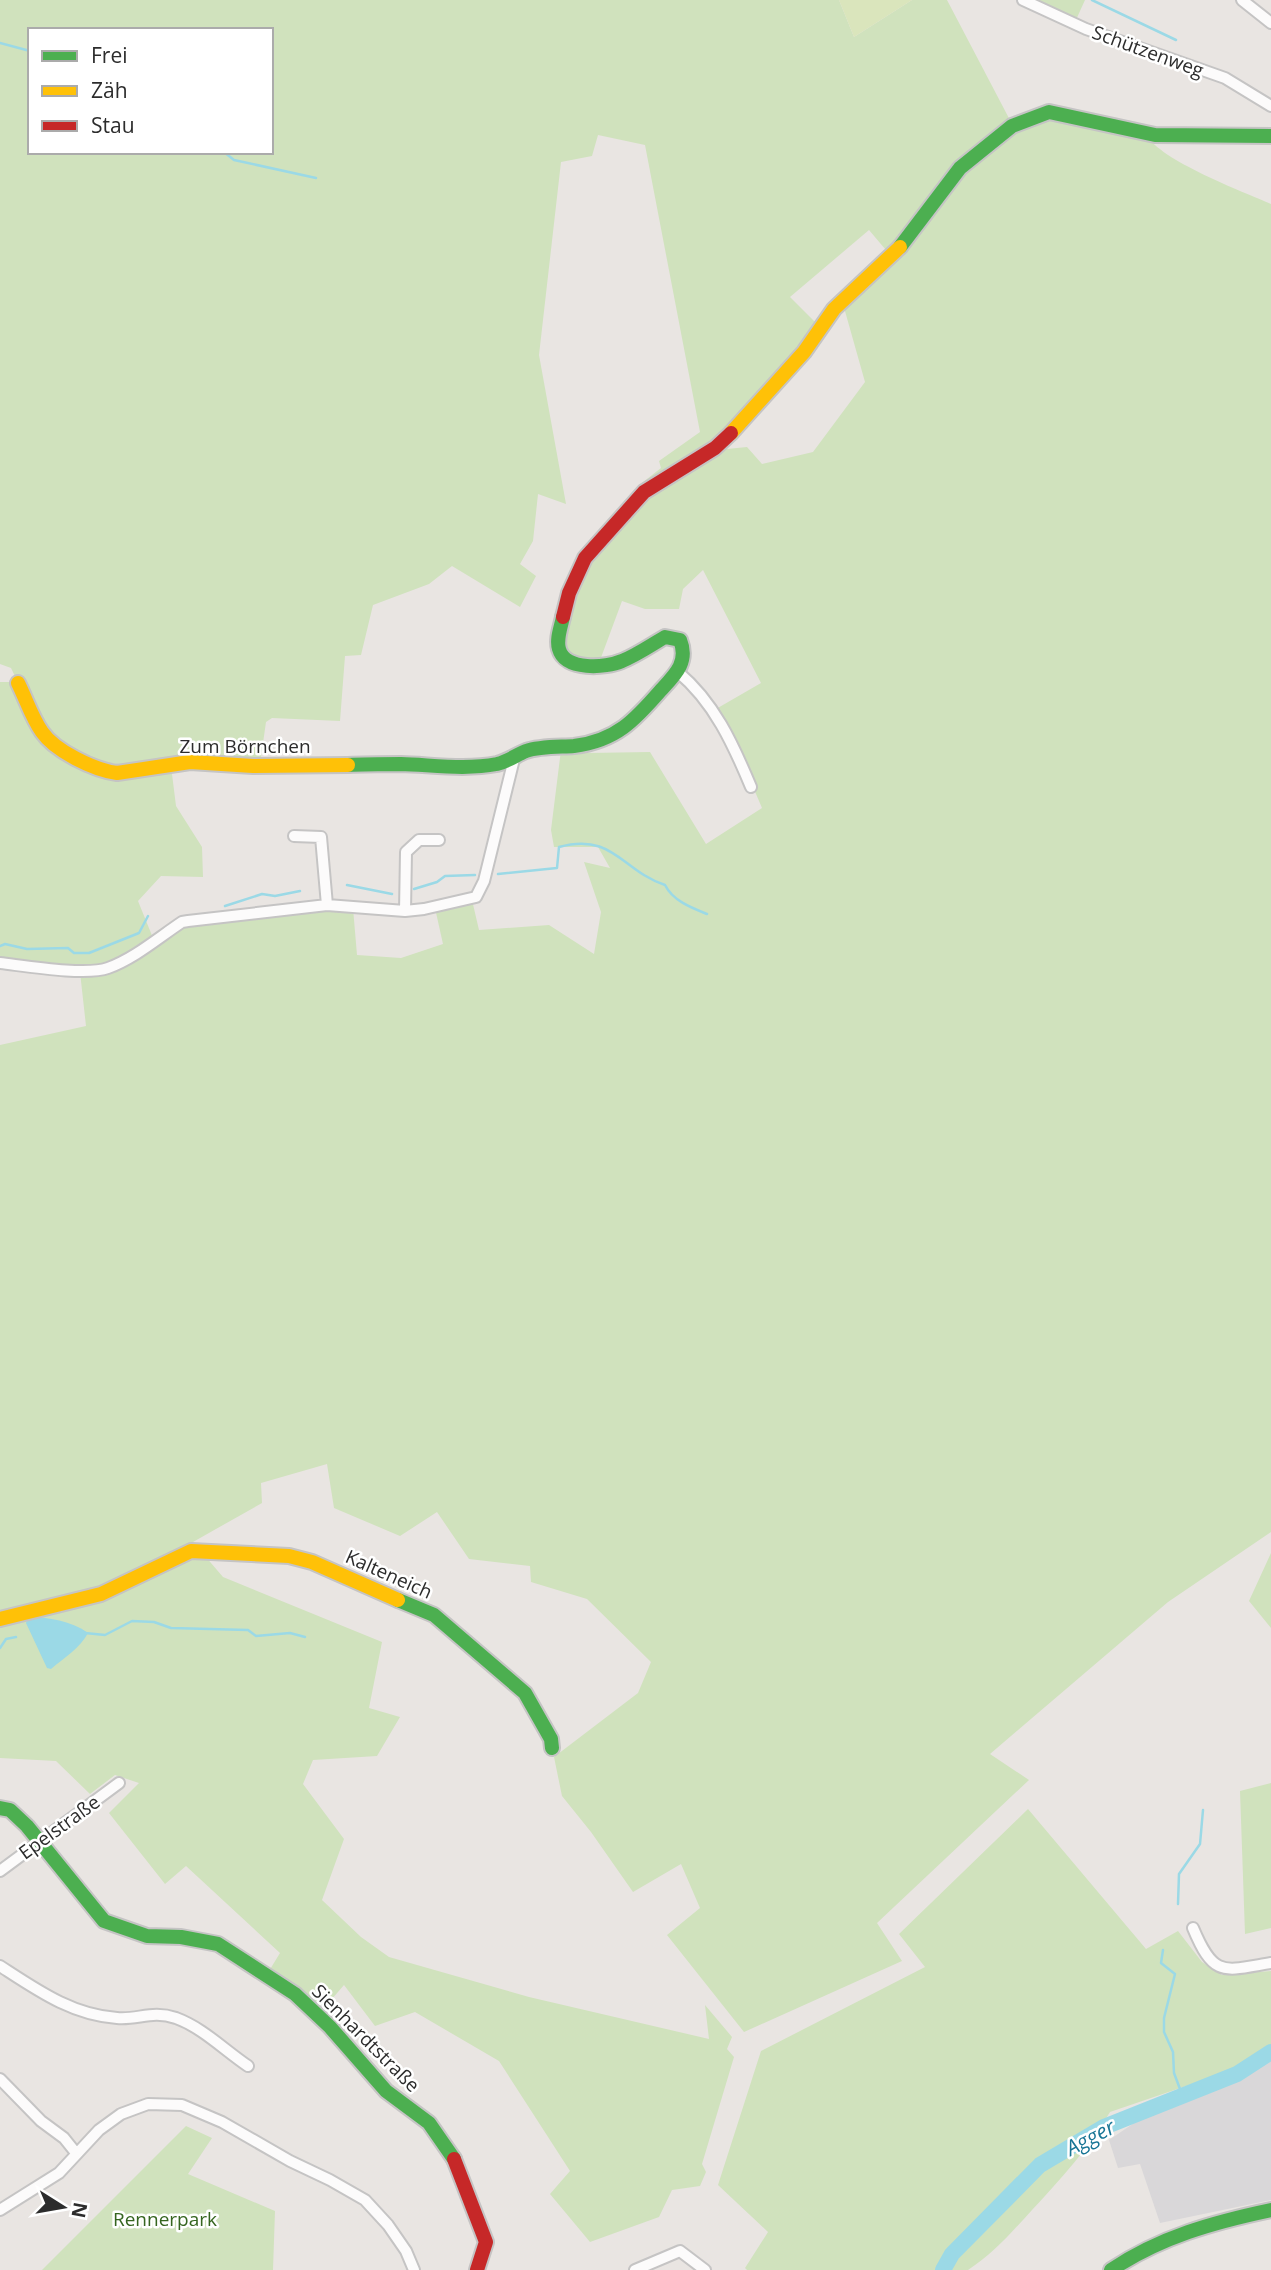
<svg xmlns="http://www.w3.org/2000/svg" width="1271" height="2270" viewBox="0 0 1271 2270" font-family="'Open Sans',sans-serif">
<rect width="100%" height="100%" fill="#e9e5e2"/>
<path fill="#d9d7d9" d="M1271 2057V2200L1160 2223 1140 2164 1118 2168 1109 2140 1149 2113 1248 2063Z"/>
<path fill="#d0e2bd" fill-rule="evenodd" d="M0 0H839L854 37 912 0H947L1012 124 960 166 891 256 869 230 790 297 819 326 729 432 641 490 638 486 661 468 659 461 700 432 645 145 598 135 592 156 561 162 539 355 566 504 538 494 533 541 520 564 536 576 520 607 452 566 429 584 373 605 361 655 345 656 340 721 272 718 266 722 260 764 117 772 65 747 36 720 11 668 0 664ZM30 30H271V152H30Z
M1029 0H1085L1075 22Z
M1048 114 1147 135C1159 160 1244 192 1271 204V1532L1168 1602 990 1754 1029 1780 877 1923 902 1961 744 2032 667 1935 700 1908 681 1864 633 1892 591 1832 562 1796 554 1757 638 1693 651 1662 587 1599 531 1582 530 1566 469 1559 437 1512 400 1536 334 1508 327 1464 261 1483 262 1503 193 1542 223 1577 382 1642 369 1708 400 1717 377 1756 313 1760 303 1784 344 1839 322 1900 361 1937 389 1957 529 1997 709 2039 705 2005 732 2037 727 2049 734 2057 702 2164 706 2172 700 2186 672 2190 659 2217 590 2242 550 2194 570 2171 499 2061 415 2012 375 2026 344 1985 325 2007 269 1971 280 1953 186 1866 165 1884 109 1813 139 1783 115 1775 90 1794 56 1761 0 1758V1045L86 1026 80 972 0 964V682H15L34 721 63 750 117 775 171 766 176 806 202 847 203 877 161 876 138 901 153 938 182 923 327 906 353 908 357 955 401 958 443 944 435 908 472 900 479 930 549 925 594 954 601 912 584 862 610 868 598 847H554L551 830 561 750 587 753 650 752 706 844 762 808 739 754 716 709 761 683 703 570 683 589 679 609H645L622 601 599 663 575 661 567 655 563 643 574 587 587 560 645 496 710 454 727 449 747 447 762 464 813 452 865 382 843 304 961 170 1013 128Z
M1271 1553V1628L1249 1601Z
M1271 1783V1928L1245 1934 1240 1791Z
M1028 1809 1146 1949 1178 1931 1202 1962 1222 1975 1271 1971V2057L1110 2112C1089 2148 1060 2180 1032 2210 1011 2233 993 2254 968 2270H747L745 2268 768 2232 718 2185 761 2051 925 1967 899 1934Z
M186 2126 212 2138 188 2174 275 2211 273 2270H42Z"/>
<path fill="#dae5bc" d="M839 0H912L854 37Z"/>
<path fill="#9bd9e6" d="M28 1617C48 1617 72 1621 88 1633 81 1647 64 1658 51 1669L47 1668 26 1623Z"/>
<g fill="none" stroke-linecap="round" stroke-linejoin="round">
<path stroke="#9bd9e6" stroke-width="2.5" d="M1092 0 1176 40
M0 43 30 51
M224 152 234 160 316 178
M498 874 557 868 559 847C613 832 622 871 665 885 673 901 692 908 707 914
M347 885 392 894
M414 889 437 882 445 876 475 875
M225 906 262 894 275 896 300 891
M0 946 5 944 27 949 68 948 74 953H89L139 933 148 916
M85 1633 105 1635 132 1621 154 1622 171 1628 248 1630 256 1636 290 1633 305 1637
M0 1648 6 1639 16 1637
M1178 1904 1179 1874 1200 1844 1203 1810
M1163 1950 1161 1963 1175 1974 1164 2018V2032L1173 2052 1174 2073 1180 2089 1174 2099"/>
<path stroke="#9bd9e6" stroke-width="16" d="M943 2270 952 2254 1040 2165 1104 2127 1237 2074 1271 2052"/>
<defs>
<path id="street" d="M1023 0 1086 29 1225 78 1271 106
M1242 0 1271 23
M678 672C714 702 733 744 751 787
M294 836 321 837 327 905
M405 911 406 852 419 840H439
M0 963C26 966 86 976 108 968 135 958 158 938 182 922L188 921 327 905 405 911 424 909 476 897 484 881 514 759
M0 1871 119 1783
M1193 1928C1214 1978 1223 1971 1271 1963
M0 1966C37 1990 72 2015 117 2018 138 2020 152 2010 176 2018 203 2028 223 2049 248 2066
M0 2079 41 2121 64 2138 76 2153
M0 2210 59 2173 99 2130 121 2114 148 2104 182 2105 222 2122 290 2161 330 2180 365 2200 388 2225 406 2251 414 2270
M635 2270 680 2251 705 2270"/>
<path id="fast" d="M900 247 960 168 1012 126 1049 112 1155 135 1271 136
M348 765C366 764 384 764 401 764 433 765 466 770 497 764 509 761 516 755 526 751 540 746 560 747 574 746 616 741 635 720 661 690 675 675 689 662 680 640L665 637C651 645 637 655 622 661 606 668 565 671 559 649 556 639 561 627 563 617
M398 1600 434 1615 525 1693 551 1739 552 1748
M0 1808 10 1810 27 1826 104 1921 147 1936 181 1937 218 1944 295 1994 330 2027 386 2091 429 2123 454 2159
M1111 2270C1160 2237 1214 2222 1271 2210"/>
<path id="slow" d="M731 433 804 352 834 309 900 247
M18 683C26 699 32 718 42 732 55 751 94 770 117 773L190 762 253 766 348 765
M0 1619 101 1594 191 1551 289 1556 312 1562 398 1600"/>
<path id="jam" d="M563 617 569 593 585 558 644 492 715 448 731 433
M454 2159 486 2242 477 2270"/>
</defs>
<use href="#street" stroke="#c5c4c4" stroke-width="14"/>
<use href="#fast" stroke="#c5c4c4" stroke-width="18"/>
<use href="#slow" stroke="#c5c4c4" stroke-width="18"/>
<use href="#jam" stroke="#c5c4c4" stroke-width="18"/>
<use href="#street" stroke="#fcfbfb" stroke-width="10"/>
<use href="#fast" stroke="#4caf50" stroke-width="14"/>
<use href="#slow" stroke="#ffc107" stroke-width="14"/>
<use href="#jam" stroke="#c62828" stroke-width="14"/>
</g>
<g text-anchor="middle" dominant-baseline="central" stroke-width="5" stroke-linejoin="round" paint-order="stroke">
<g font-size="19" fill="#2c2c2c" stroke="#fff">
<text transform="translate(1148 51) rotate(20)">Schützenweg</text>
<text x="245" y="746">Zum Börnchen</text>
<text transform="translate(389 1574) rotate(24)">Kalteneich</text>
<text transform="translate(59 1827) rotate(-36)">Epelstraße</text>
<text transform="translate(366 2038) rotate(45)">Sienhardtstraße</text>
</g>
<g font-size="19" fill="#35651f" stroke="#fff">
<text x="165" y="2219">Rennerpark</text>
</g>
<g font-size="21" font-style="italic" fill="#177595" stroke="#fff">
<text transform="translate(1090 2137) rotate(-28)">Agger</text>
</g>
</g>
<rect x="28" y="28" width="245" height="126" fill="#ffffff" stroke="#ababab" stroke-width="2"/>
<rect x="42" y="51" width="35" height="10" fill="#4caf50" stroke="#ababab" stroke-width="2"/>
<text x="91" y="63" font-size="21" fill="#2c2c2c">Frei</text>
<rect x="42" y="86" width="35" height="10" fill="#ffc107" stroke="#ababab" stroke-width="2"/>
<text x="91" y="98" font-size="21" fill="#2c2c2c">Zäh</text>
<rect x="42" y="121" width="35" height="10" fill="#c62828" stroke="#ababab" stroke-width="2"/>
<text x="91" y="133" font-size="21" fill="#2c2c2c">Stau</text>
<g transform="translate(63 2207) rotate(101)" stroke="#ffffff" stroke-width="5" paint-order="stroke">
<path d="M0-5L12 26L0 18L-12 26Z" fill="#2c2c2c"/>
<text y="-10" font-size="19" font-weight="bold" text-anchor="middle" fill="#2c2c2c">N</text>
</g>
</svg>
